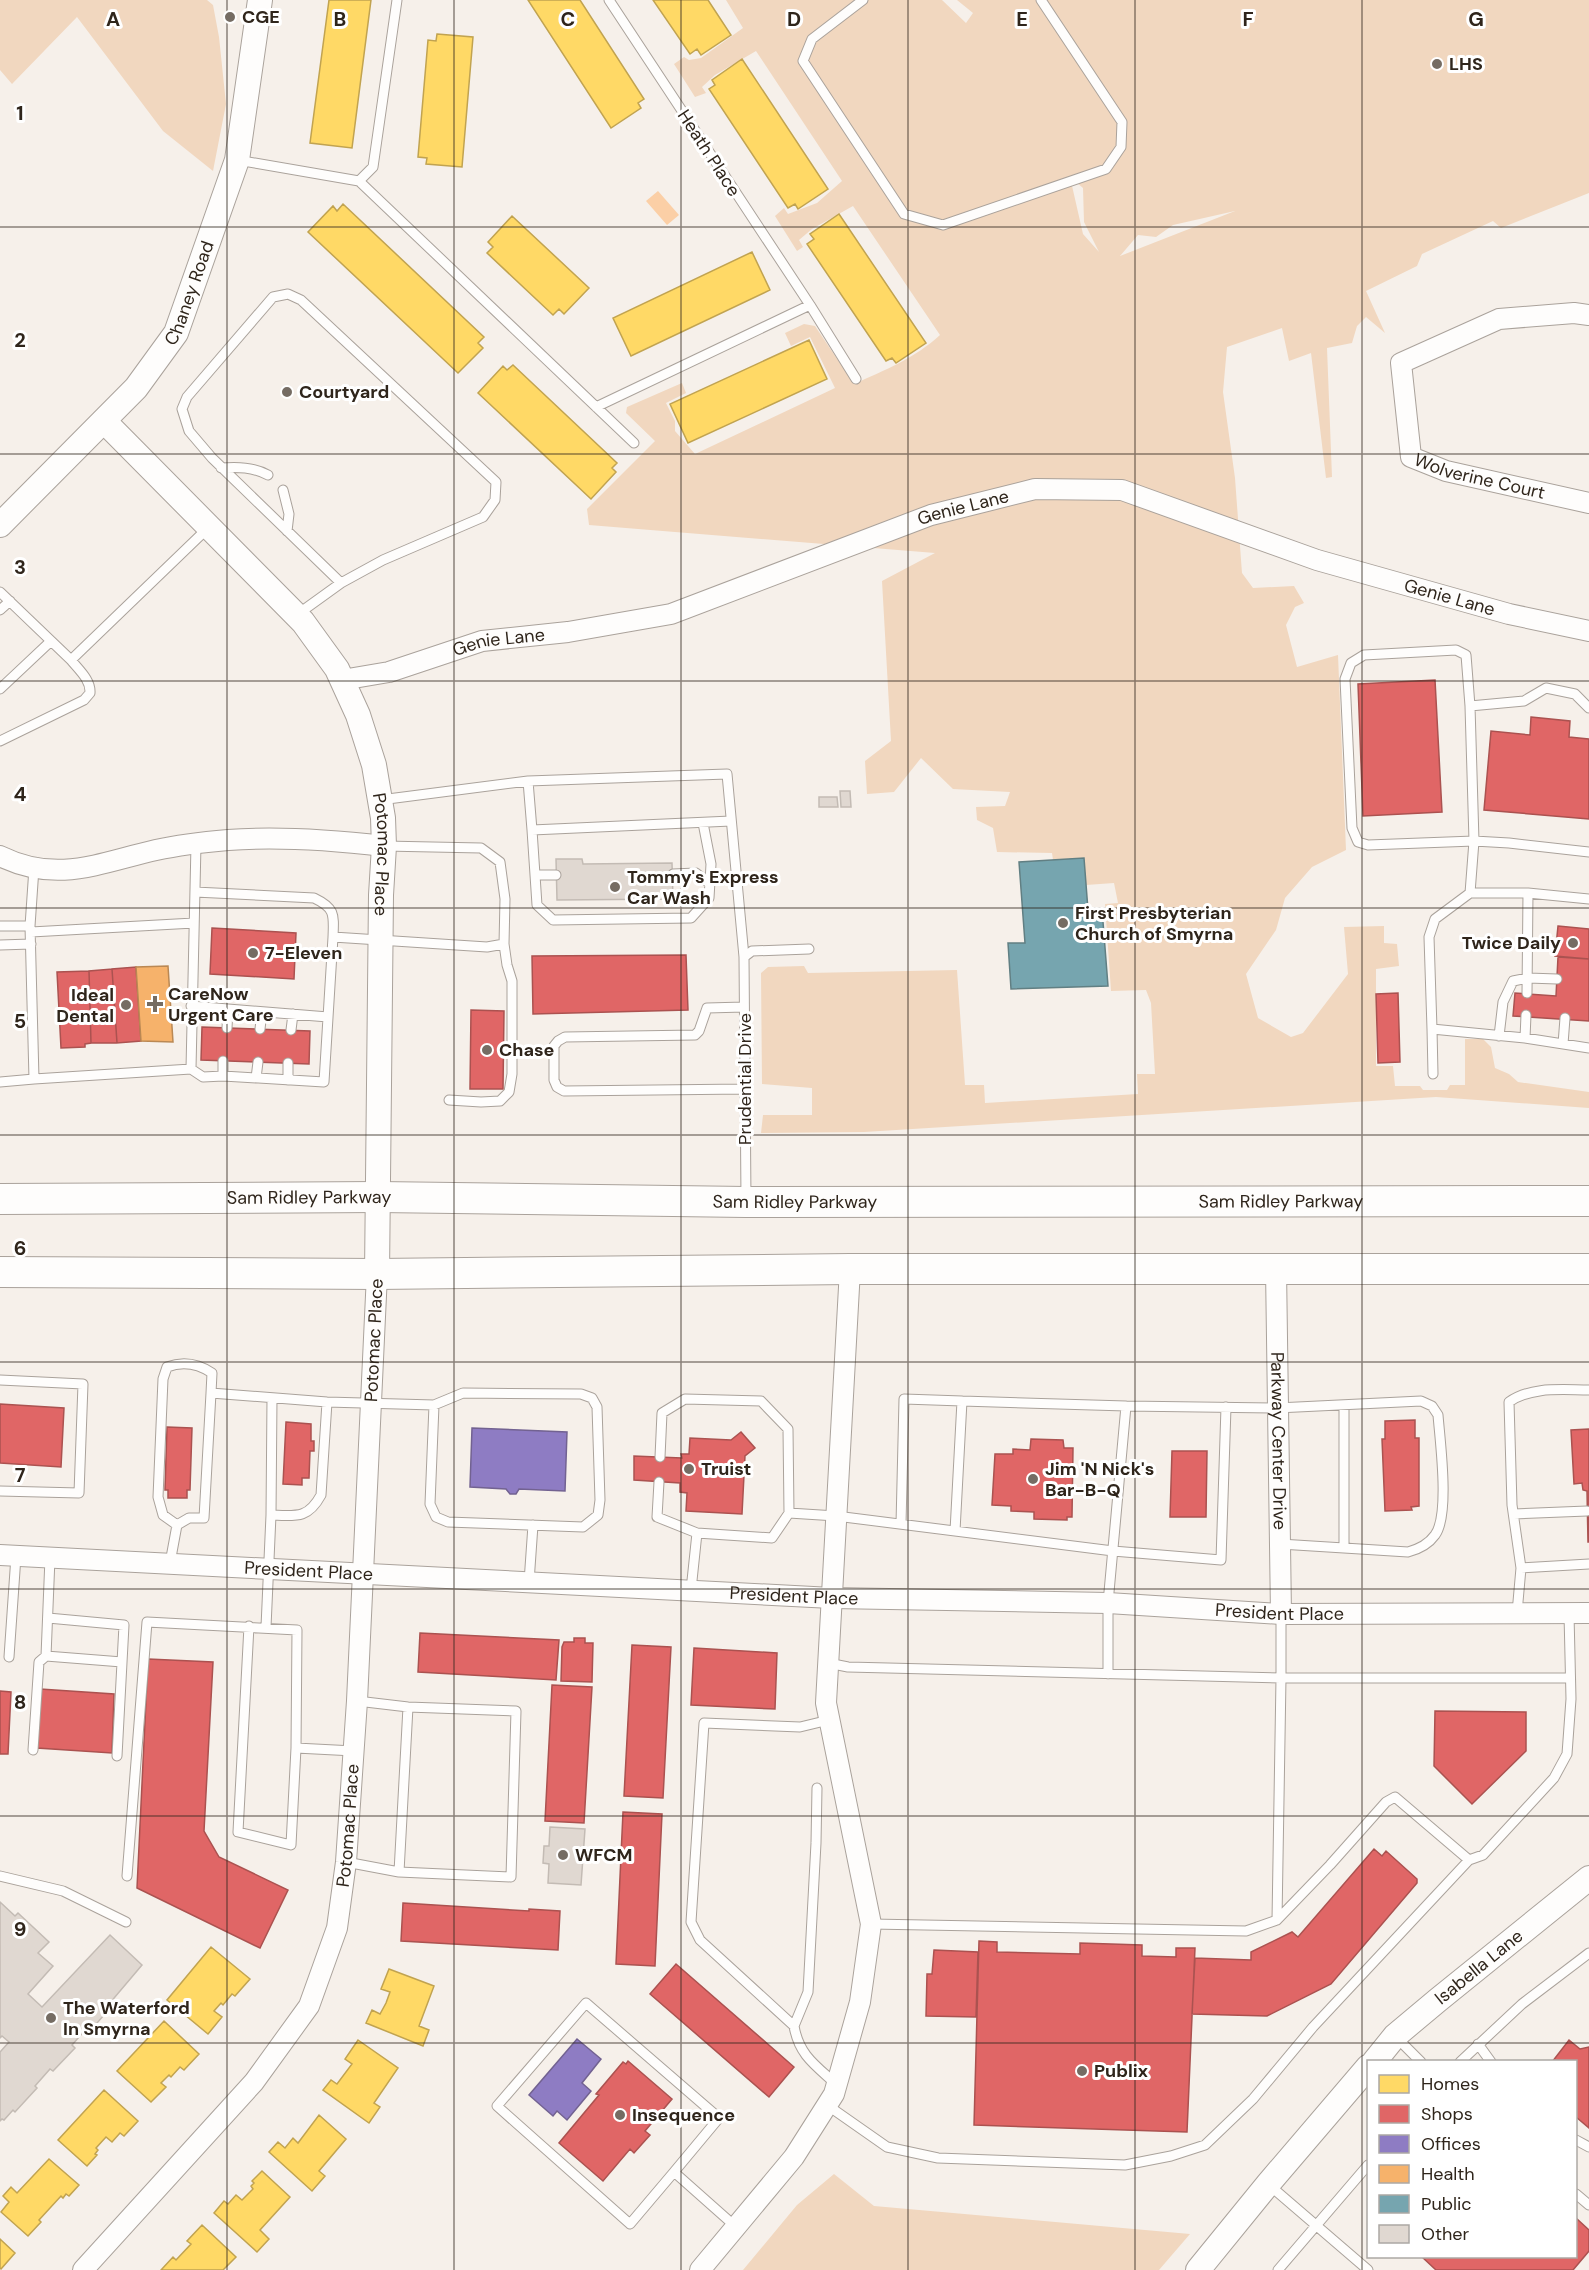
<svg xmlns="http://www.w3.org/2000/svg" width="1589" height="2270" viewBox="0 0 1589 2270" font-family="'DM Sans',sans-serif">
<rect width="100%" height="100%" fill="#f6f0ea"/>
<path fill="#f1d7bf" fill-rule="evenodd" d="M0 0H207L213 5 219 37 226 104 213 171 163 131 77 17 12 84 0 70Z
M726 0H942L966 23 973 13 957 0H1589V193L1501 228 1493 221 1422 254 1417 266 1366 291 1385 333 1366 317 1357 326 1352 343 1327 348 1332 477 1326 478 1311 353 1289 361 1282 328 1227 347 1223 392 1235 478 1242 573 1253 588 1294 586 1304 603 1295 607 1286 625 1297 667 1338 655 1346 850 1312 867 1285 898 1276 930 1246 974 1258 1018 1291 1037 1303 1033 1348 974 1344 927 1384 926V943L1397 944 1399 966 1376 969V1066H1393L1395 1086H1420L1423 1090H1447L1450 1085H1465V1039H1483L1491 1047 1495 1068 1509 1074 1518 1082 1589 1092V1108L1436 1097 864 1132 761 1133 763 1115H812V1088L762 1084 761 973 768 967 804 966 808 973 957 970 965 1085H984L985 1103 1138 1094 1137 1074H1155L1151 1003 1146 990 1111 991 1105 904 1118 903 1114 883 1086 885 1053 860 1052 853 997 852 993 828 977 820 976 807 1005 806 1010 792 953 789 921 758 894 792 867 794 865 761 891 741 882 581 935 553 589 525 587 509 655 441 626 413 627 407 682 383 686 393 666 403 675 421V431L695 454 835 388 810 337 791 346 785 333 804 324 815 326 854 384C885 370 915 358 940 335L853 206 812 229 799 240 803 247 797 251 775 216 784 208 788 214 817 203 842 181 756 51 715 75 702 87 706 93 695 97 674 64 684 57 689 60 701 58 743 28ZM1070 177 1083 188 1084 222 1099 252 1083 234ZM1235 211 1120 256 1138 235 1156 237 1173 225Z
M834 2174 874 2206 1190 2234 1159 2270H743L797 2205Z"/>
<path fill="#fbcfa6" d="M658 191 679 215 667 225 646 201Z"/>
<path fill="#ffd966" stroke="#c1a350" stroke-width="1.5" d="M329 0H371L352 148 310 143Z
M528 0H580L644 99 638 103 641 108 611 128Z
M653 0H708L731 35 701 55 697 49 690 54Z
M437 34 473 37 462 167 426 164 427 158 418 157 428 40 436 41Z
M742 59 828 189 798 209 795 204 788 208 709 89 715 85 712 80Z
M343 204 484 337 478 343 483 348 458 373 308 232 333 206 337 211Z
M839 214 926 343 896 363 892 358 886 361 807 244 814 239 810 234Z
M512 216 589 288 564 314 559 309 553 315 487 253 493 247 488 242Z
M752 252 770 290 631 356 613 318Z
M809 340 827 379 688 443 670 404Z
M513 365 617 463 612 468 616 472 591 499 478 393 503 366 507 370Z
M211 1947 250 1979 235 1996 232 1994 223 2005 221 2003 214 2011 222 2017 208 2034 167 2000Z
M389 1969 434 1986 419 2026 429 2030 423 2046 366 2023 372 2010 380 2014 386 2003 390 1992 381 1989Z
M164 2021 199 2054 184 2070 180 2067 171 2077 169 2075 161 2083 166 2087 151 2102 117 2071Z
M358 2040 398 2068 374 2103 380 2107 369 2123 323 2090 331 2080 337 2084 352 2064 345 2059Z
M104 2090 138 2121 124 2136 120 2133 112 2142 106 2137 96 2148 98 2150 95 2154 97 2155 87 2166 58 2140Z
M319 2115 346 2139 319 2171 325 2176 312 2191 269 2152 278 2142 285 2148 293 2138 298 2143Z
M49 2159 79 2185 69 2196 66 2194 63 2198 61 2196 39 2220 41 2222 28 2236 1 2212 9 2202 3 2196 11 2187 17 2193Z
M262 2171 290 2197 260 2230 269 2239 257 2252 214 2213 224 2201 228 2204 236 2195 242 2200 253 2189 251 2186 254 2183 252 2181Z
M202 2225 236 2257 223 2270H161L173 2257 176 2260 191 2244 187 2241Z
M0 2239 15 2253 1 2269 0 2268Z"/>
<path fill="#e06666" stroke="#ab5250" stroke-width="1.5" d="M1435 680 1442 812 1363 816 1358 684Z
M1531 717 1570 721 1569 737 1589 739V819L1484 810 1491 731 1530 735Z
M1558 926 1589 929V959L1555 956Z
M212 928 296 933 294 979 210 974Z
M686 955 688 1010 533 1014 532 956Z
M1558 957 1589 959V1021L1513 1016 1515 993 1556 996Z
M136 967 141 1041 117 1043 112 969Z
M112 969 117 1043H91L89 971Z
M89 971 91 1043 85 1044V1047L61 1048 57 972Z
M1398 993 1400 1062 1378 1063 1376 994Z
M471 1010 504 1011 503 1089H470Z
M202 1027 310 1031 309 1064 201 1060Z
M0 1404 64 1408 61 1467 0 1463Z
M1415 1420V1438H1419V1506L1411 1507 1412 1510 1385 1511 1382 1439H1385V1421Z
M286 1422 311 1424V1441H314V1451H310L309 1478H302V1485L283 1484Z
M167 1427 192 1428 190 1490H187V1498H168V1490H165Z
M1589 1429V1542H1588L1587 1491 1583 1490 1582 1483 1574 1484 1571 1430Z
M741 1432 755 1448 745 1456 742 1514 686 1511 687 1493 680 1492V1483L634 1480V1456L682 1458 681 1454H689L690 1438 731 1440Z
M1031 1439 1063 1440 1064 1448H1073L1072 1517H1067V1520L1034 1519V1512L1011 1511V1506L992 1505 995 1454H1013V1449L1030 1450Z
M1172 1451H1207L1206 1517H1170Z
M420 1633 559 1640 556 1680 418 1672Z
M574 1638H585V1643H593L592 1682 561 1681 562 1647 564 1642H574Z
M632 1645 671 1647 663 1798 624 1796Z
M694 1648 777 1653 775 1709 691 1705Z
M148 1659 213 1662 204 1831 219 1857 288 1890 260 1948 137 1888Z
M552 1685 592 1687 584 1823 545 1821Z
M40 1689 114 1694 112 1753 37 1748Z
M0 1691 11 1692 8 1754H0Z
M1435 1711 1526 1712V1751L1472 1804 1434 1766Z
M623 1812 662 1814 655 1966 616 1964Z
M1374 1849 1382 1856 1386 1851 1417 1879V1883L1331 1984 1267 2016 1192 2014 1195 1958 1251 1960V1952L1292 1932 1298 1937Z
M403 1903 529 1911V1909L560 1911 558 1950 401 1941Z
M979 1941 997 1942V1952L1080 1954V1943L1142 1945V1956L1176 1957V1948H1195L1187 2132 974 2125Z
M934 1950 978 1952 976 2017 926 2016 927 1974H932Z
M676 1964 794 2067 769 2097 650 1994Z
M1569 2040 1580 2049 1589 2047V2128L1576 2117V2062H1552Z
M628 2061 672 2099 645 2131 650 2135 634 2153 630 2149 603 2181 559 2143 599 2095 596 2094 623 2062 626 2064Z
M1576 2218 1589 2230V2251L1573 2270H1436L1421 2256H1576Z"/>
<path fill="#8e7cc3" stroke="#726291" stroke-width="1.5" d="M472 1428 567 1432 565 1491 519 1489 516 1494H510L506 1489 470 1487Z
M577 2039 601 2059 582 2083 591 2091 567 2120 557 2111 553 2116 529 2095Z"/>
<path fill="#f6b26b" stroke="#ba8853" stroke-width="1.5" d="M168 966 173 1042 141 1041 136 967Z"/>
<path fill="#76a5af" stroke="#617f83" stroke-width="1.5" d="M1084 858 1088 910 1102 909 1108 986 1011 989 1008 943H1025L1019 862Z"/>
<path fill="#e0d8d1" stroke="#c3bbb4" stroke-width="1.5" d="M840 791H850L851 807H841Z
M819 797H837L838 807H819Z
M556 859H582L583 864 672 863 673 899 557 900Z
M550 1827 585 1829 581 1885 548 1883 549 1864 543 1863 544 1846H549Z
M0 1902 15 1916 18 1913 49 1942 38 1953 53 1966 28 1994 42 2007 110 1935 142 1965 109 2004 112 2006 90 2031 87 2028 72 2045 75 2048 53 2071 50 2069 35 2086 37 2088 15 2112 13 2110 4 2120 2 2119 0 2121V2052L9 2042 2 2036 0 2038Z"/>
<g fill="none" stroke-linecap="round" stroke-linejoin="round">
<defs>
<path id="service" d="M609 0 810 305 856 379
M863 0 812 39 803 61 904 214 943 225 1106 169 1121 147 1122 122 1041 0
M237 160 359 181 634 443
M359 181 373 167 397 0
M596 407 810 305
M221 468C238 467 253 467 268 475
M283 490 289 514 287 531
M0 592 71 660
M0 610 10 601
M298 614 341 583 383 560 483 517 495 500 496 482 301 300 288 294 273 297 187 397 182 409 189 431 212 458 341 583
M0 689 51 641
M1470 706 1474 841 1470 893
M1589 708 1575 694 1546 688 1524 701 1470 706 1466 655 1456 650 1364 655 1351 663 1345 679 1352 828 1358 842 1368 845 1474 841 1509 843 1589 852
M0 741 84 700 90 693C91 680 79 670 71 660L209 527
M528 781 532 830 731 821
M380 800 528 781 727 774 744 957 746 1199
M532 830 537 905 553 920 691 918 709 898 711 864 703 823
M196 844 191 1069 203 1077 223 1076 324 1082 333 937 487 947 504 944
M384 846 481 848 500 862 505 899 504 944 507 965 512 981V1074L509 1092 500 1101 481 1102 449 1100
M673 874 696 873 710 884
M535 875H556
M195 892 314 898C335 908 334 914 333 937
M1589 899 1528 893H1470L1435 919 1429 937 1432 1029 1525 1038 1589 1048
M0 926H30
M31 932 194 923
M0 945 31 944
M744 957 752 951 809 949
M1527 993 1528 893
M191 1006 328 1017
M744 1007 707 1008 699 1031 695 1035 565 1037 558 1041 554 1046V1080L557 1087 564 1091 745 1089
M227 1028 228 1010
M260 1029 262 1012
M1432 1029 1433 1074
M291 1030 293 1014
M1499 1036 1503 1002 1513 981 1528 978 1557 979
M1525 1038 1526 1015
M1563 1044 1565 1018
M223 1061V1076
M256 1078 258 1062
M34 1079 191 1069
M288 1080V1063
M0 1082 34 1079 30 926 34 868
M0 1380 83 1384 79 1493 0 1491
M1589 1390C1562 1390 1532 1386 1509 1402L1512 1505 1521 1568 1589 1564
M1344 1405V1548
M660 1457 662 1413 685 1399 761 1401 788 1429 789 1513
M659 1482 657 1517 697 1533
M1514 1514 1587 1511
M271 1515C296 1516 308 1519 321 1495L327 1402
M901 1524 904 1399 962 1401
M177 1525 163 1515 158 1497 163 1379 167 1367C183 1361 197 1363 212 1373L211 1393
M955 1531 962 1401 1126 1406
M50 1558 46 1656 122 1662
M170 1563 177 1525 189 1518H204L211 1393 327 1402 434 1405 463 1393 581 1394 592 1398 597 1407 600 1500 598 1515 583 1527 448 1522 436 1517 430 1504 434 1405
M529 1582 533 1525
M691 1590 697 1533 772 1538 789 1513 836 1516 1113 1551 1221 1560 1226 1407
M1517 1613 1521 1568
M48 1618 124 1625 117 1756
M266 1627 271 1515 272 1398
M9 1657 16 1556
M828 1663 848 1667 1281 1678V1614
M1108 1674V1603L1126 1406 1277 1408 1421 1401 1432 1406 1438 1415C1440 1441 1450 1515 1435 1535 1428 1545 1419 1549 1408 1552L1280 1544
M829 1720 800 1727 704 1723 691 1922 700 1940 794 2026C799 2055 815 2065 836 2084
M296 1748 354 1751
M33 1750 39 1662 46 1656
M346 1862 399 1872 511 1877 516 1711 408 1707 357 1701
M399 1872 408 1707
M0 1876 63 1891 126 1922
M127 1876 147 1622 297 1630 296 1748 291 1845 238 1832 249 1626
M1277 1920 1281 1678H1570
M871 1924 1246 1931 1277 1920 1330 1865 1386 1802 1395 1797 1469 1860 1483 1855 1554 1778 1567 1754 1571 1699 1569 1614
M794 2026 808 1992 816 1843 817 1788
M1395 2036 1421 2062
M1478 2044 1491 2062
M1460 2062 1522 2004 1589 1953
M827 2105 887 2147 938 2158 1125 2165 1171 2156 1205 2145 1253 2099 1313 2027 1469 1860
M1576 2140 1589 2147
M674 2172 630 2224 497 2106 586 2003 719 2118 674 2172 736 2227
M1268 2184 1368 2270
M1576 2194 1589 2205
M1278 2270 1368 2165"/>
<g id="minor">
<path id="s1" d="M1589 315 1574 313 1499 319 1401 363 1411 457 1446 471 1589 503"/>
<path id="s2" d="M342 680 389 672 482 641 568 632 671 614 931 515 1035 489 1122 490 1317 560 1509 614 1589 631"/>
<path d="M0 856C57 884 99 863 156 850 179 845 205 842 228 840 280 836 332 840 384 846"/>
<path id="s3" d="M1276 1269 1281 1614"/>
<path id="s4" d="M0 1555 832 1598 1108 1603 1281 1614 1589 1613"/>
<path id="s5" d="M83 2270 254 2082 309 2006 337 1928 346 1862 357 1701 377 1274"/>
<path d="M700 2270 794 2157 834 2094 860 2002 871 1924 826 1703 850 1269"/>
</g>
<g id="tertiary">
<path id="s6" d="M104 421 303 622 337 669 358 715 374 765 383 818 384 846 381 895 377 1274"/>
<path id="s7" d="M0 525 136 388 176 333 237 160 260 0"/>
<path id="s8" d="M1374 2062 1395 2036 1438 2000 1589 1878"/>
<path d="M1198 2270 1268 2184 1368 2067"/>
</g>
<g id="primary">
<path id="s9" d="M0 1199 379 1197 746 1202 1589 1201"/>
<path d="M0 1272 377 1274 850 1269H1589"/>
</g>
</defs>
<use href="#service" stroke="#aaa29b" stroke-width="11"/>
<use href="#minor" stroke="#aaa29b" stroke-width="22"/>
<use href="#tertiary" stroke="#aaa29b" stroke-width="26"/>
<use href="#primary" stroke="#aaa29b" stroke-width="32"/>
<use href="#service" stroke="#fefdfc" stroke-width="9"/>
<use href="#minor" stroke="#fefdfc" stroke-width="20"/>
<use href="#tertiary" stroke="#fefdfc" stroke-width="24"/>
<use href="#primary" stroke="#fefdfc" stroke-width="30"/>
</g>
<path fill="none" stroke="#2f251b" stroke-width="1.5" stroke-opacity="0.55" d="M227 0V2270M454 0V2270M681 0V2270M908 0V2270M1135 0V2270M1362 0V2270M0 227H1589M0 454H1589M0 681H1589M0 908H1589M0 1135H1589M0 1362H1589M0 1589H1589M0 1816H1589M0 2043H1589"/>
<g fill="#756c63" stroke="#fff" stroke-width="2">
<circle cx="230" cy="17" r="6"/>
<circle cx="1437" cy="64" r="6"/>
<circle cx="287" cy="392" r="6"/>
<circle cx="615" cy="887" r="6"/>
<circle cx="1063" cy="923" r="6"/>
<circle cx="1573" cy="943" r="6"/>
<circle cx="253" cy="953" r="6"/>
<path d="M152 995h6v6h6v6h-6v6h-6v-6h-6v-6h6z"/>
<circle cx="126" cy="1005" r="6"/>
<circle cx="487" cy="1050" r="6"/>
<circle cx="689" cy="1469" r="6"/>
<circle cx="1033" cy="1479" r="6"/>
<circle cx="563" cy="1855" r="6"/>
<circle cx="51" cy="2018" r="6"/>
<circle cx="1082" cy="2071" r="6"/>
<circle cx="620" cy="2115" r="6"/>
</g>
<g text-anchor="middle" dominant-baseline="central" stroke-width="6" stroke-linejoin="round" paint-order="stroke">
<g font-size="18" font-weight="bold" fill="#2f251b" stroke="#fff" text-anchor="start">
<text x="242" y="17">CGE</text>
<text x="1449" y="64">LHS</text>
<text x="299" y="392">Courtyard</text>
<text x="627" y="877">Tommy's Express<tspan x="627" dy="21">Car Wash</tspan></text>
<text x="1075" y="913">First Presbyterian<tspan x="1075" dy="21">Church of Smyrna</tspan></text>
<text x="1561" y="943" text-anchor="end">Twice Daily</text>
<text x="265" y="953">7-Eleven</text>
<text x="168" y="994">CareNow<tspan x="168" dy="21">Urgent Care</tspan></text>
<text x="114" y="995" text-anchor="end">Ideal<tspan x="114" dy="21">Dental</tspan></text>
<text x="499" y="1050">Chase</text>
<text x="701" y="1469">Truist</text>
<text x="1045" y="1469">Jim 'N Nick's<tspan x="1045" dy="21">Bar-B-Q</tspan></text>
<text x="575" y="1855">WFCM</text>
<text x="63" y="2008">The Waterford<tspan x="63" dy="21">In Smyrna</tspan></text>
<text x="1094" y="2071">Publix</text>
<text x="632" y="2115">Insequence</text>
</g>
<g font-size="18" fill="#2f251b" stroke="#fff">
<text transform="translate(709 153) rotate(57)">Heath Place</text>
<text stroke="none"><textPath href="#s7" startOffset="303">Chaney Road</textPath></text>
<text stroke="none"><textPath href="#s1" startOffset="364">Wolverine Court</textPath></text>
<text stroke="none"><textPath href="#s2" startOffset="648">Genie Lane</textPath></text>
<text stroke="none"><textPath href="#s2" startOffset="1154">Genie Lane</textPath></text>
<text stroke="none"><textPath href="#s2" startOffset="162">Genie Lane</textPath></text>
<text stroke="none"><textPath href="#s6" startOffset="534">Potomac Place</textPath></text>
<text transform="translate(745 1079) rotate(-90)">Prudential Drive</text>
<text stroke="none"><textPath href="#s9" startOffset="309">Sam Ridley Parkway</textPath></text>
<text stroke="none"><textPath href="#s9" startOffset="795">Sam Ridley Parkway</textPath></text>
<text stroke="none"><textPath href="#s9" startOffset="1281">Sam Ridley Parkway</textPath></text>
<text stroke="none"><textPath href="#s5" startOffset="1020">Potomac Place</textPath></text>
<text stroke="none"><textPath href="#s3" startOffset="172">Parkway Center Drive</textPath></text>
<text stroke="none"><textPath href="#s4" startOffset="309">President Place</textPath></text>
<text stroke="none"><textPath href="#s4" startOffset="795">President Place</textPath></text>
<text stroke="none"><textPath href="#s4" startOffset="1281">President Place</textPath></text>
<text stroke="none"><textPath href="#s5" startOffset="534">Potomac Place</textPath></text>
<text stroke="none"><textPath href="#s8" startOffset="142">Isabella Lane</textPath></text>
</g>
</g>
<g font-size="20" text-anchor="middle" font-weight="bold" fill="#2f251b" stroke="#fff" stroke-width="6" stroke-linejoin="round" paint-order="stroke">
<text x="113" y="26">A</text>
<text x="340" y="26">B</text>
<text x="568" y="26">C</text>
<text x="794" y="26">D</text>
<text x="1022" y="26">E</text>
<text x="1248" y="26">F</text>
<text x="1476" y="26">G</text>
<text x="20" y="120">1</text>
<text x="20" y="347">2</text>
<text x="20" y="574">3</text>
<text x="20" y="801">4</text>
<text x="20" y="1028">5</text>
<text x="20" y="1255">6</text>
<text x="20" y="1482">7</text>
<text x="20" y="1709">8</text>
<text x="20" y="1936">9</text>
</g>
<rect x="1367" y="2060" width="210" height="198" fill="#ffffff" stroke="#aca8a4" stroke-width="1.5"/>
<rect x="1379" y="2075" width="30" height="18" fill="#ffd966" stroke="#aca8a4" stroke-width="1.5"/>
<text x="1421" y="2090" font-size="18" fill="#2f251b">Homes</text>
<rect x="1379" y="2105" width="30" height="18" fill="#e06666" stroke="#aca8a4" stroke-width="1.5"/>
<text x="1421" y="2120" font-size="18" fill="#2f251b">Shops</text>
<rect x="1379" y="2135" width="30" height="18" fill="#8e7cc3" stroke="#aca8a4" stroke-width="1.5"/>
<text x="1421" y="2150" font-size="18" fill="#2f251b">Offices</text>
<rect x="1379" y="2165" width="30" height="18" fill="#f6b26b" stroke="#aca8a4" stroke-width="1.5"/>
<text x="1421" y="2180" font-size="18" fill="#2f251b">Health</text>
<rect x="1379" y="2195" width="30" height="18" fill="#76a5af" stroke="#aca8a4" stroke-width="1.5"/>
<text x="1421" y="2210" font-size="18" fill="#2f251b">Public</text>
<rect x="1379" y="2225" width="30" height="18" fill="#e0d8d1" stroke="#aca8a4" stroke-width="1.5"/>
<text x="1421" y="2240" font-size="18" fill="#2f251b">Other</text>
</svg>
